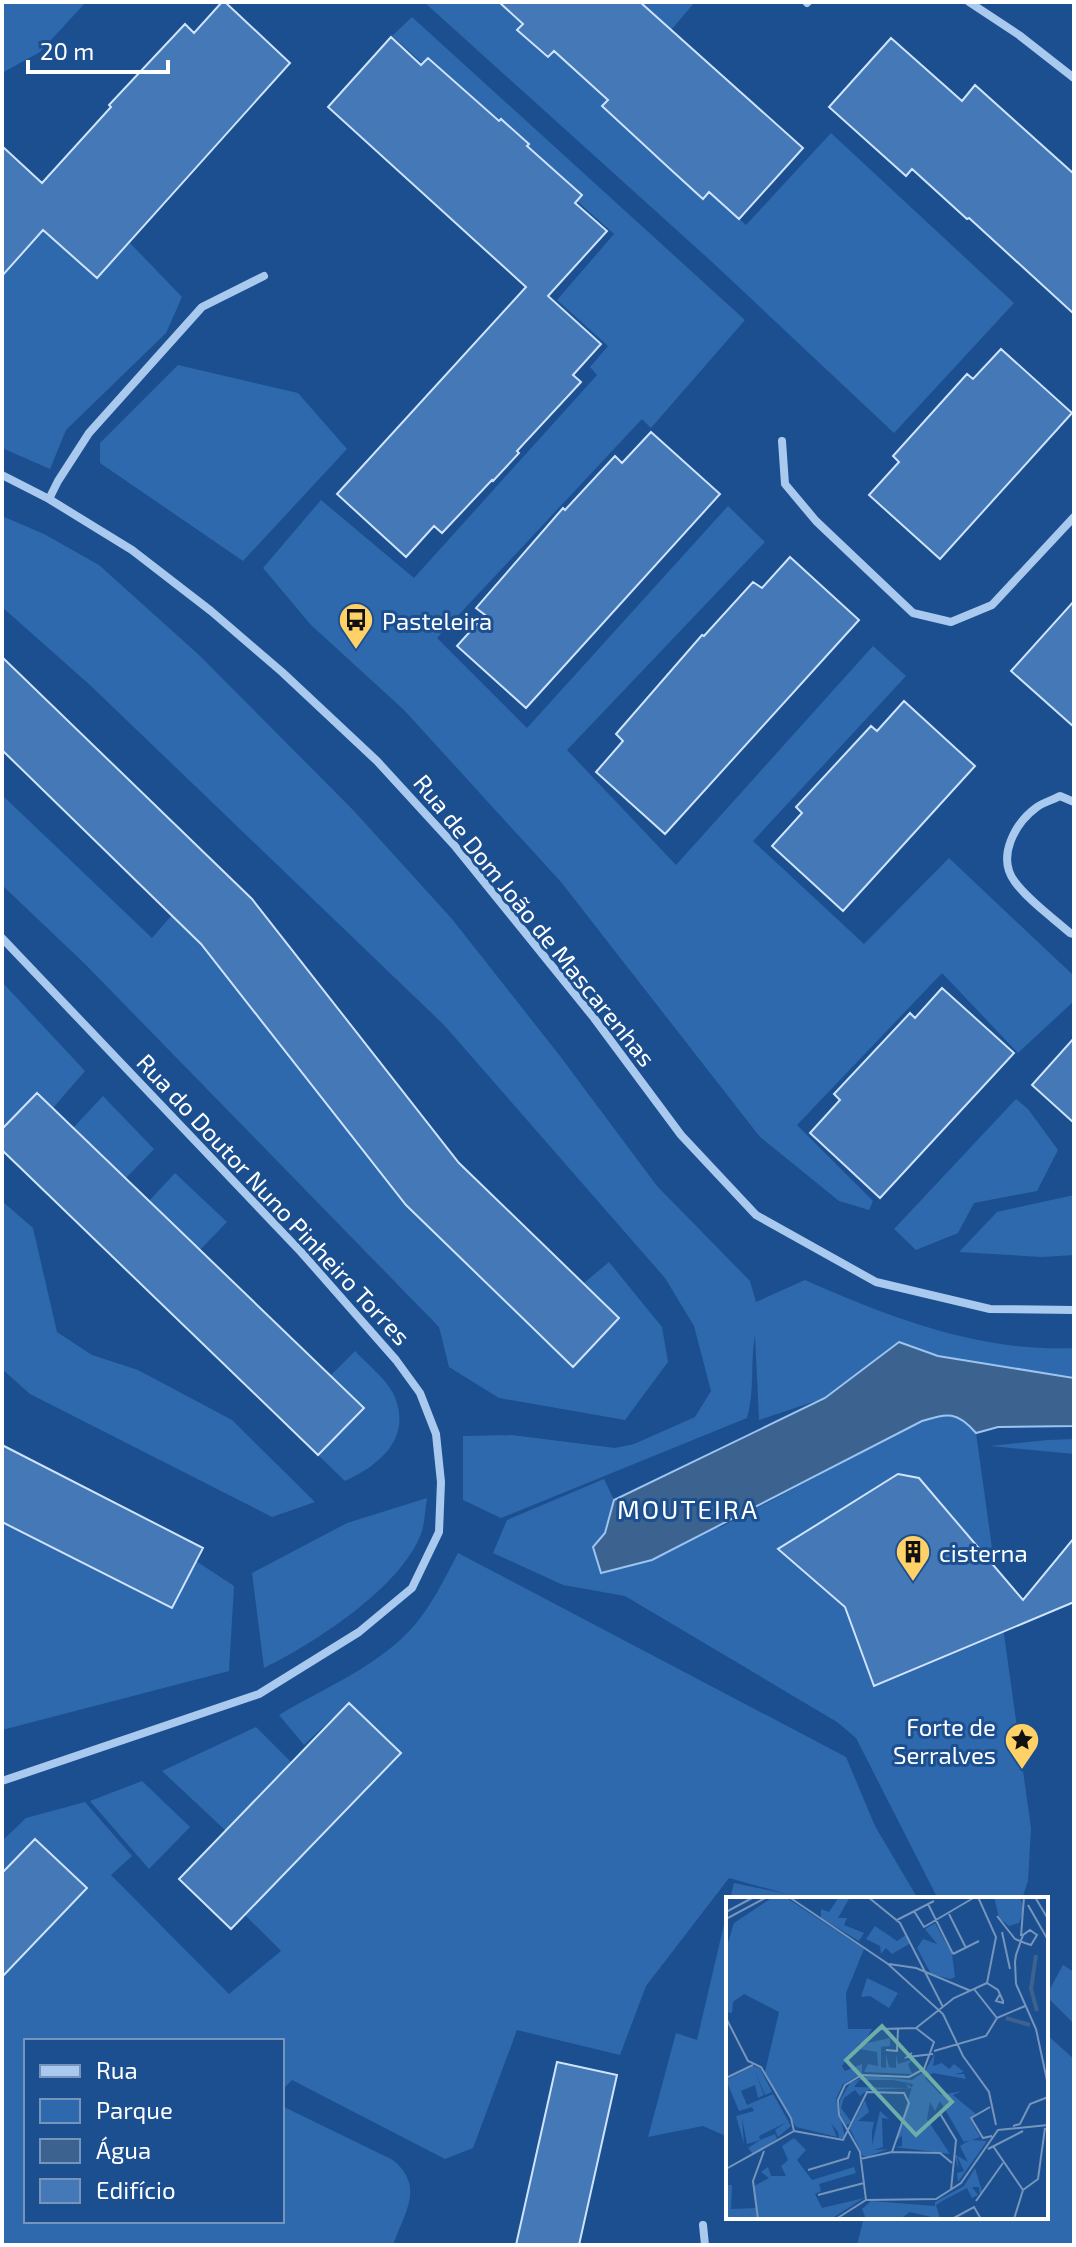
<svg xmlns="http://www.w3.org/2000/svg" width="1076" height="2247" viewBox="0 0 1076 2247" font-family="'Exo 2',sans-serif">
<rect width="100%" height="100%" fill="#1b4f8f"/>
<path fill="#2e69ad" d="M2 2H86L40 52 2 73Z
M424 2H499L746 225 831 133 1014 303 894 433 712 262Z
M640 2H695L671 30Z
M412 17 745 320 651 428 642 419 437 638 527 728 728 506 765 542 567 750 676 865 873 646 906 676 753 841 864 944 949 858 1074 976V1001L1018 1053 942 973 797 1125 873 1201 869 1210 839 1201 760 1137 561 882 404 710 311 625 263 568 321 500 414 578 597 375 590 367 608 346 557 300 614 234 392 36Z
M43 230 129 242 182 297 166 333 66 430 50 469 2 448V276Z
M178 365 298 393 347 449 243 561 100 463V443Z
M2 516 44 534 99 565 199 655 354 811 452 919 560 1056 657 1186 750 1281 756 1302 805 1280C891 1318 979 1352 1074 1348V1379L938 1356 899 1343 825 1398 759 1420 755 1335C750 1363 755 1391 747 1418L501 1518 463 1500V1436L512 1435 615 1448 634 1444 695 1417 711 1391 694 1326 665 1278 444 1025 91 686 2 607Z
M2 795 152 938 172 915 201 944 572 1366 619 1319 584 1283 609 1262 662 1327 668 1362 625 1420 499 1398 449 1367 439 1327 85 964 2 885Z
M2 982 85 1071 53 1108 36 1093 2 1129Z
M103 1096 154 1149 126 1178 73 1128Z
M1016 1099 1028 1109 1058 1150 1037 1191 974 1203 958 1233 916 1250 894 1229Z
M175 1173 227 1222 200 1250 149 1201Z
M1074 1195V1255L1042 1257 959 1252 997 1212Z
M2 1201 33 1228 57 1332 92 1355 138 1370 232 1420 315 1502 272 1517 30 1394 2 1369Z
M355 1351C366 1363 385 1378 393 1393 414 1437 380 1465 345 1481L318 1455 364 1408 330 1376Z
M946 1413 964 1419 976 1433 1031 1828 1028 1881 1022 1899H938L856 1738 837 1722 625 1596 563 1585 493 1553 507 1520 604 1479 614 1500 605 1533 593 1547 721 1527 922 1421Z
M1074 1439V1454L990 1446 1048 1440Z
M427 1498C425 1509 425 1523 421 1534 400 1588 315 1643 264 1668L252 1573 347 1523Z
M2 1522 172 1608 196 1561 234 1586 229 1671 2 1730Z
M458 1553 846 1757 875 1826 918 1899H730L734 1883 787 1894 729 1878 646 1986 620 2055 517 2030 473 2148 445 2159 292 2080 282 2090V2041H26V2221H282V2106L393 2160C425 2187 405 2211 393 2245H2V1977L87 1888 35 1839 2 1873V1841L26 1818 85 1802 132 1856 111 1875 229 1994 281 1951 244 1914 401 1753 349 1703 304 1745 279 1715C324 1688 377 1667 413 1627 432 1605 445 1578 458 1553Z
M256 1727 292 1763 226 1831 162 1771Z
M142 1781 190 1827 149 1869 90 1801Z
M728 1907V2137L703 2126 648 2137 676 2033 697 2040Z
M1063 1965 1074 1972V2024L1046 1996Z
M1046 2034 1074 2059V2245H857L864 2217H1046Z"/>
<path fill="#3c6290" stroke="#9cc4f0" stroke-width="2" d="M899 1342 938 1356 1074 1378V1426L998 1427 976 1433C957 1411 948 1413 922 1421L652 1560 601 1573 593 1547 605 1533 614 1500 825 1398Z"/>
<path fill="#4478b7" stroke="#cfe3fa" stroke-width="2" d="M222 2H225L290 63 97 278 43 230 2 276V146L42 183 111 107 109 105 185 24 194 33Z
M499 2H640L803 148 739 219 709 192 703 199 669 168 602 106 608 100 554 51 548 57 517 30 523 24Z
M391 37 421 65 428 58 499 121 501 119 529 144 527 146 582 195 575 203 607 231 548 296 601 344 573 375 581 382 517 451 519 453 493 481 492 480 442 533 434 526 406 557 337 494 526 287 328 107Z
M891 38 962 101 975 85 1074 174V314L969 218 967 219 912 169 906 176 829 107Z
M1001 349 1072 413 940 559 869 495 899 462 893 456 967 374 973 379Z
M651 432 720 494 526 708 457 646 485 615 476 608 563 508 565 510 615 456 622 463Z
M790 557 859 620 665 834 596 772 623 741 616 734 702 635 704 636 753 582 762 588Z
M1074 601V727L1011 671Z
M2 657 252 899 459 1163 619 1318 573 1367 406 1205 201 944 2 750Z
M904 701 975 766 843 911 772 846 802 813 796 807 871 726 877 731Z
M942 988 1014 1053 880 1198 810 1133 840 1100 834 1094 910 1013 915 1018Z
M1074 1038V1123L1032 1085Z
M37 1093 364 1408 318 1455 2 1150V1129Z
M2 1445 203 1548 172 1608 2 1522Z
M898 1474 919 1478 1023 1600 1074 1538V1602L874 1686 845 1607 778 1549Z
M349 1703 401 1753 231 1929 179 1879Z
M35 1839 87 1888 2 1977V1873Z
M557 2062 617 2075 579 2245H516Z"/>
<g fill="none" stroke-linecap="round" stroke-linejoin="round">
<path stroke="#a9c9ee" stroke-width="8" d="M969 2 1019 35 1074 78
M807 3 808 2
M782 441 785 484 816 521 913 613 951 622 992 605 1074 517
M2 475 49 499 132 550 211 611 282 672 377 761 454 845 594 1018 681 1135 756 1215 876 1282 990 1309 1074 1310
M49 499 58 481 89 433 202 307 264 276
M1074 802 1060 796C1053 800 1044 802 1037 807 1015 823 996 857 1015 882 1029 901 1052 917 1070 933L1074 934
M2 938 301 1252 396 1360 420 1393 436 1434 441 1482 439 1532 412 1588 359 1632 259 1694 2 1781
M703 2225 705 2245"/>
</g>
<defs>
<symbol id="bus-pin" viewBox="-11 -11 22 30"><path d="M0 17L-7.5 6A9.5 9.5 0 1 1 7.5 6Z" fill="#ffd166" stroke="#1b4f8f"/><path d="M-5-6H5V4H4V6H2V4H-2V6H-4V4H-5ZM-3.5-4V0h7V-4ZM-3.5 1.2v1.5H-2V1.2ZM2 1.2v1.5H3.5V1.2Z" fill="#111"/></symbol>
<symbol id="building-pin" viewBox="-11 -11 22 30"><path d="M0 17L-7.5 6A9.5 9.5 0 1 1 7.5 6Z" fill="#ffd166" stroke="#1b4f8f"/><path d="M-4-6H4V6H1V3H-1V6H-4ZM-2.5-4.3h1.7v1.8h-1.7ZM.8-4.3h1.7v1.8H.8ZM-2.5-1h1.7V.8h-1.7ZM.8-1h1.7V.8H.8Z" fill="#111"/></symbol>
<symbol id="sight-pin" viewBox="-11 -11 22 30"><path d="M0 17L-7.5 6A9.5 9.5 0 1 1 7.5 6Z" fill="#ffd166" stroke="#1b4f8f"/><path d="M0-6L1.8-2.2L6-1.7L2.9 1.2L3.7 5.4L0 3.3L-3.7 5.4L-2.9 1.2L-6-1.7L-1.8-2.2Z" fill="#111"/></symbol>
</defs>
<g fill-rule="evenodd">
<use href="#bus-pin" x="336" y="600" width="40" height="54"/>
<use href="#building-pin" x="893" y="1532" width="40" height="54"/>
<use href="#sight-pin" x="1002" y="1720" width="40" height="54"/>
</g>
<g text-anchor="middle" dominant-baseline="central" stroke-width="6" stroke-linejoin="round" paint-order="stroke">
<g font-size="24" fill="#fff" stroke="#1b4f8f" text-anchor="start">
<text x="382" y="620">Pasteleira</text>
<text x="939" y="1552">cisterna</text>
<text x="996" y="1726" text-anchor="end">Forte de<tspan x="996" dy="28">Serralves</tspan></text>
</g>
<g font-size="24" fill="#fff" stroke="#1b4f8f">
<text transform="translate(535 920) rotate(51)">Rua de Dom João de Mascarenhas</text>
<text transform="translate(274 1199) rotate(47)">Rua do Doutor Nuno Pinheiro Torres</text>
</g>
<g font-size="26" letter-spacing="2" fill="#fff" stroke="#1b4f8f">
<text x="688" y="1508">MOUTEIRA</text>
</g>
</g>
<g transform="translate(726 1897)">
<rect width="322" height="322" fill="#1b4f8f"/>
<path d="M47 0H59L138 52 120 96 122 132H146L137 147 164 141V149L155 150V170L160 171V157L163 170 170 171V157L172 167 188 162 182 167 186 177 138 175 142 167 152 169 151 155 134 152V146L125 156 116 169 119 174 136 167V177L117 187 110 202 119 240 113 242 112 235 105 226 111 240 70 230 39 175 53 115 18 97 7 105 6 116 0 115V52L8 26ZM113 0H124L112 21H121L118 28 138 36 133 44 95 21V12L103 15ZM268 0H294L298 13 293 26 283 29 273 21ZM209 26 226 57 229 80 224 82 205 77 191 51 197 42 211 47 199 32ZM149 29 171 44 180 38 185 46 166 57 160 51 155 57 154 49 140 42ZM141 81 172 96 163 111 144 99 135 100ZM209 156 207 169 216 166 223 172 228 167 238 175 228 177H238L240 182 207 176 199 181 215 198 236 194 227 198 250 217 244 222 254 240 246 243 261 244 232 285 231 276 238 274 231 259 233 274 228 257 242 265 234 249 244 243 238 245 214 204 209 214 204 205 201 222 224 257 169 250 176 249V238L169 245 187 187 167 183H133L128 190 182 191 180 186 186 191 142 193 134 199 129 193 118 201 115 211 126 226 120 228 114 217V203L124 186 141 179 186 183 199 174ZM28 169 34 171 46 195 39 198 29 174 38 198 32 201 29 188 15 194 21 208 47 197 65 229 52 240 49 233 61 225 33 239 34 243 49 237 51 242 27 257 22 251 34 243 21 247 16 221 18 247 10 219 28 214 26 210 13 214 0 183ZM139 203 143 215 132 224 148 225 146 234V248L154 214 163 222 156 221 157 250 148 253 162 252 143 259H137L124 232ZM68 241 80 253 71 263 86 283 128 270 130 276 93 287 95 294 89 297 96 311 138 301 105 322H0V288H6L5 312 31 311 28 289 43 281 35 275 42 270 45 279H60L55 269 62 263 56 249ZM249 271 256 294 254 298 253 290H246L252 298 246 301 241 291 218 303 210 308 214 322 184 315 174 322H140L136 312 145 304 209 309V305L238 289Z" fill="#2e69ad"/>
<path fill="none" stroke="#3c6290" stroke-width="4" d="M310 58 305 92 311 114M280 121 304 128"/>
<path fill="none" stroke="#7695bc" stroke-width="2" d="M63 0 162 67 217 117 237 159 263 195 270 228M142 0 174 26 217 110M309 0 322 22M202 7 227 57M302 8 322 43M188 14 198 30 249 0M0 15 28 0M223 17 240 51M271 19 289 42 299 46 305 48 311 38 304 33 297 38 290 58 289 65 290 87M0 22 41 0M171 23 208 4M276 35 284 72M295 39 298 0M227 57 253 44M163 67 190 71 245 94M261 86 272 93 277 104V106L270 104 274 97M290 87 310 132 322 188M248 92 271 121 299 109M0 121 22 164 35 170 65 221 68 234M147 138 155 132 190 131 228 101 261 86 270 40 252 0M160 153 171 154 172 132M208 154 260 139 271 121M186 156 181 160 207 157M0 181 27 168M264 210 245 221 257 241 266 239M213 215 230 243 225 293M287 229 294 227 304 207 322 200M68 234 117 243 141 195 178 196 183 206 166 255M267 249 297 293M262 252 297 234M134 262 166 255 214 256 226 266M0 272 68 234M82 273 122 261 124 254M92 298 138 286M140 303 134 255 113 218 112 203 119 188 136 178 183 180 198 172 208 145 190 131M250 304 277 266M32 322 27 284 38 254M110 322 140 303 210 302 235 286 272 233 322 228M226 322 248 310 255 322M288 322 297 293 312 282 319 231"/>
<path fill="#6fada8" fill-opacity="0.15" stroke="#6fada8" stroke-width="4" d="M156 129 226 205 190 238 120 163Z"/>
<rect width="322" height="322" fill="none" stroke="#fff" stroke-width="4"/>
</g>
<rect width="1076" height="2247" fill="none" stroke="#ffffff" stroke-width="8"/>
<rect x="24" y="2039" width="260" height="184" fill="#1b4f8f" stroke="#7695bc" stroke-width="2"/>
<rect x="40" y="2065" width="40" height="12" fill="#a9c9ee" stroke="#7695bc" stroke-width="2"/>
<text x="96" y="2079" font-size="24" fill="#ffffff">Rua</text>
<rect x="40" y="2099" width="40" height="24" fill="#2e69ad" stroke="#7695bc" stroke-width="2"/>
<text x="96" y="2119" font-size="24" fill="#ffffff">Parque</text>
<rect x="40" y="2139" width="40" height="24" fill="#3c6290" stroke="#7695bc" stroke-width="2"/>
<text x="96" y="2159" font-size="24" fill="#ffffff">Água</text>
<rect x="40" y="2179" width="40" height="24" fill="#4478b7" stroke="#7695bc" stroke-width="2"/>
<text x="96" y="2199" font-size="24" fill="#ffffff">Edifício</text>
<path d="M28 60v12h140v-12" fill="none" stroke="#ffffff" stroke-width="4"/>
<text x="40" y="60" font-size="24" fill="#ffffff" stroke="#1b4f8f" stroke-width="6" paint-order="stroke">20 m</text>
</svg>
